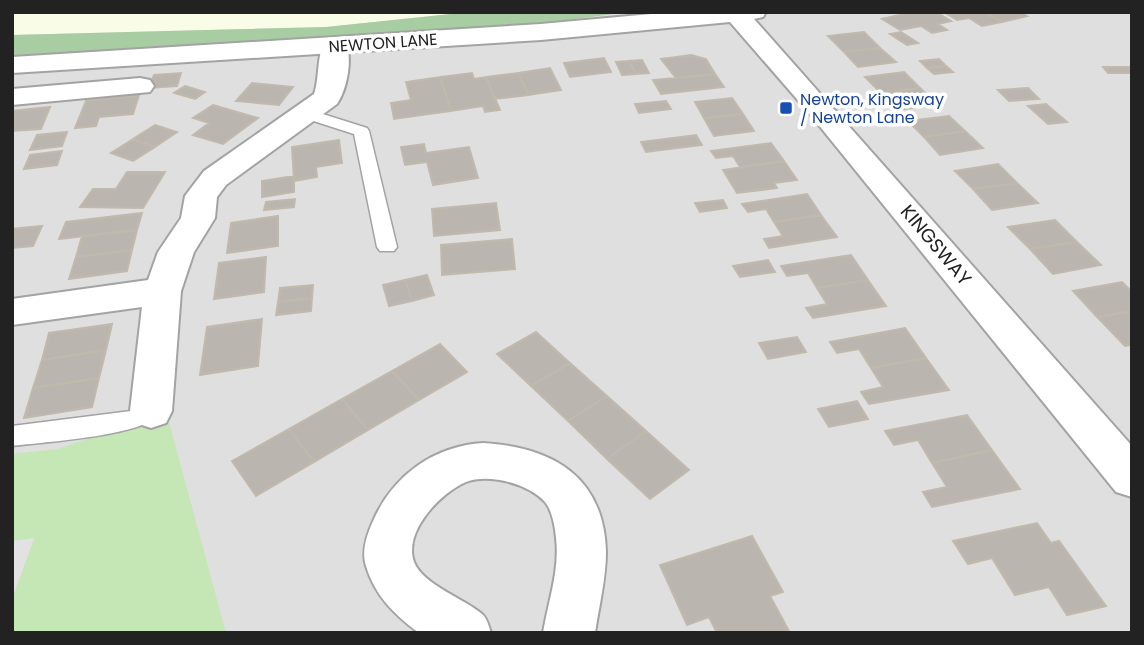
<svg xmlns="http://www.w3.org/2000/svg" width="1144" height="645" viewBox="0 0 1144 645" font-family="Poppins,sans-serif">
<rect width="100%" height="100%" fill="#f1f0e9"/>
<path fill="#e0dfdf" d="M12 12H1132V633H12Z"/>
<path fill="#f9fde7" d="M12 12H470L326 27 12 35Z"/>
<path fill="#c5e6b5" d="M166 411 226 633H12V599L34 539 12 541V454L58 449Z"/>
<path fill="#a8cda2" d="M470 12H628C425 41 217 47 12 57V35L326 27Z"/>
<path fill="#e2e2e2" d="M34 538 12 599V541Z"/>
<path fill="#bab6af" stroke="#c2b9ad" stroke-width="2" d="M906 12H936L951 21 938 24 947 30 932 33 921 26 900 30 882 19 908 13Z
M944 12H985L1002 22 982 26 969 18 957 20Z
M985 12H1020L1027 16 1002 22Z
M864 32 880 48 844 52 828 36Z
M901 32 918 43 907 45 890 34Z
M880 48 896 62 858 67 844 52Z
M691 55 706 59 715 74 676 78 661 59Z
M604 58 611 72 570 77 564 63Z
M939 59 946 66 927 68 920 61Z
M642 60 649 73 636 74 629 61Z
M629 61 636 74 622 75 616 62Z
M946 66 953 72 934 74 927 68Z
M1103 67H1132V73H1108Z
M550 68 561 90 529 95 518 73Z
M904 72 920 88 881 93 865 77Z
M181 73 177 86 149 88 154 75Z
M472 73 474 79 486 77 500 110 485 112 483 106 451 111 440 77Z
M518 73 529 95 495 99 486 77Z
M715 74 724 87 661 94 653 80Z
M440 77 451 111 394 119 391 103 411 100 406 82Z
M252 83 293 87 279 105 236 101Z
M185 86 205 92 195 99 174 93Z
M920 88 937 105 897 110 881 93Z
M1028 88 1039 99 1009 101 998 90Z
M139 95 133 114 99 117 96 126 75 128 86 101Z
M732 98 743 114 704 118 695 102Z
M666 101 671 109 639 113 635 104Z
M1046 104 1067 122 1048 124 1028 106Z
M213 105 258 118 223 144 193 135 209 123 193 118Z
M50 107 41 129 12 131V111Z
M743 114 754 131 714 136 704 118Z
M949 116 965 131 924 137 908 121Z
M155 125 177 132 155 147 133 139Z
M965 131 983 148 940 155 924 137Z
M67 132 62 146 30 150 37 135Z
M696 135 702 145 646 152 641 142Z
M133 139 155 147 133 161 111 153Z
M339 140 342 163 316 167 317 177 294 181 292 147Z
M771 143 784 161 740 167 733 156 716 158 711 151Z
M424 144 426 153 469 147 478 178 433 185 427 162 405 165 401 147Z
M62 151 57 165 24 169 30 155Z
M784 161 797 180 774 183 777 188 737 193 723 170Z
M998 164 1017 183 973 189 955 171Z
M127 172H165L143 208 80 207 93 189H116Z
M294 176V192L262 197V181Z
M1017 183 1038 203 992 210 973 189Z
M807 194 821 215 774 222 766 209 748 212 742 204Z
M295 199 294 207 264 210 266 202Z
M723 200 727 208 700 212 695 203Z
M496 203 500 230 434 236 432 209Z
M142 213 137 230 59 239 66 222Z
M821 215 837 237 769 248 764 239 783 236 774 222Z
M278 216V246L227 253 231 223Z
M1055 220 1077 242 1030 249 1008 227Z
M42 226 33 246 12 248V229Z
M137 230 132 250 76 257 82 236Z
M512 239 515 269 442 275 441 245Z
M1077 242 1101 265 1053 274 1030 249Z
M132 250 127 271 69 279 76 257Z
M851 255 868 280 817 288 808 273 787 276 781 266Z
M266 257 264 292 214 299 219 263Z
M768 260 775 272 740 277 733 266Z
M427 275 434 295 412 301 405 280Z
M405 280 412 301 389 306 383 285Z
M868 280 886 306 813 318 806 308 827 304 817 288Z
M1122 282 1132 292V311L1097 317 1073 291Z
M313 285 312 298 278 302 280 288Z
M312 298 311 311 276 315 278 302Z
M1132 311V345L1125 346 1097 317Z
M262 319 258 366 200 375 207 327Z
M112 324 106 350 42 360 49 333Z
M905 328 926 358 871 368 859 349 837 353 830 342Z
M536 332 570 363 531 386 497 354Z
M797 337 806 352 768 359 759 343Z
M440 344 467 372 419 400 392 371Z
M106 350 99 378 33 388 42 360Z
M926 358 949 390 869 404 861 392 883 387 871 368Z
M570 363 607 396 568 421 531 386Z
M392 371 419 400 368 430 342 399Z
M99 378 92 407 24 418 33 388Z
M607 396 646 431 607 459 568 421Z
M342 399 368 430 314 462 289 429Z
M857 401 868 419 829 427 818 409Z
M967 415 992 450 932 463 918 440 894 445 885 431Z
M289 429 314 462 256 496 232 461Z
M646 431 689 470 650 499 607 459Z
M992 450 1020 489 932 507 923 492 947 487 932 463Z
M1037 523 1051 543 1059 541 1106 606 1067 615 1049 587 1015 595 992 558 968 564 953 541Z
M752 536 783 592 770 596 790 633H717L709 617 687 625 660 565Z"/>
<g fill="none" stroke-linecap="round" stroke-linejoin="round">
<defs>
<path id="service" d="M307 109 367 128 369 131 397 247 394 251H380L377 247 354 134 301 117 299 114Z
M151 402 159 405 163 411C150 436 42 442 12 446V426L131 411Z"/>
<path id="minor" d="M335 38 344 41C354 55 347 90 337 104L226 185 217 197 215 218 194 252 181 291 172 411 166 423 151 428 136 423 130 411 142 307 12 325V299L148 280 158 252 181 218 185 196 204 171 314 94C320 78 316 54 326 41Z
M140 78 150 80 154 86 150 92 12 105V89Z
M483 443C552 447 604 476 606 552 606 579 599 606 595 633H543C548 602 560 570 556 538 555 527 552 510 545 502 529 484 489 473 466 482 440 493 403 532 414 562 423 585 465 599 482 614 487 618 489 627 491 633H419C395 615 375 596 366 566 361 551 367 534 374 519 394 475 434 446 483 443Z"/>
<path id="tertiary" d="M673 12H766L763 17 754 19 1132 446V497L1116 492 809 113 730 22 541 40 12 73V57L541 24Z"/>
</defs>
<use href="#service" stroke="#a3a3a3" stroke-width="3"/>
<use href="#minor" stroke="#a3a3a3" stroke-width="4"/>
<use href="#tertiary" stroke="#a3a3a3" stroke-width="4"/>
<use href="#service" fill="#fff" fill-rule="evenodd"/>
<use href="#minor" fill="#fff" fill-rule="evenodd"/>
<use href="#tertiary" fill="#fff" fill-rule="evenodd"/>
</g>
<rect fill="#1a4fb4" stroke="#fff" stroke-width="2.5" x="779" y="101" width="14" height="14" rx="3.5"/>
<g text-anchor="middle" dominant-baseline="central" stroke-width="7" stroke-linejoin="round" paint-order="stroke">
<g font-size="16" fill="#222" stroke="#fff">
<text transform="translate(383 43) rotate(-4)">NEWTON LANE</text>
</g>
<g font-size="16" fill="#164399" stroke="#fff" text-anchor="start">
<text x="800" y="99">Newton, Kingsway<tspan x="800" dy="18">/ Newton Lane</tspan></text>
</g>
<g font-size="19" fill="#222" stroke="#fff">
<text transform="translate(936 245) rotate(50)">KINGSWAY</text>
</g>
</g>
<rect width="1144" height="645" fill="none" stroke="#222222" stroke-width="28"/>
</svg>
